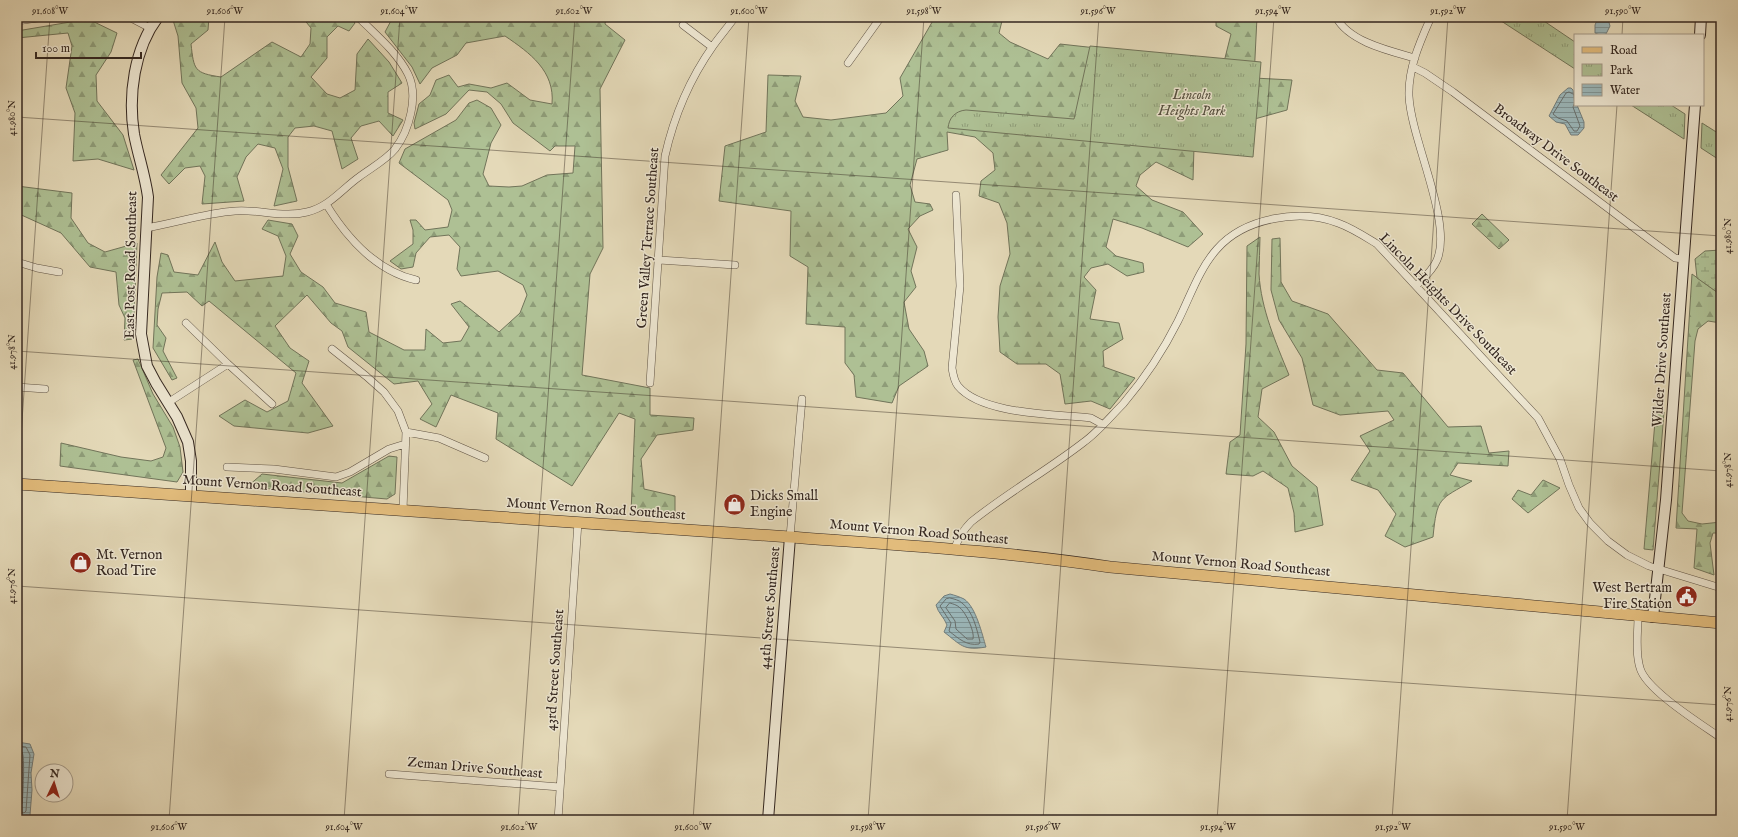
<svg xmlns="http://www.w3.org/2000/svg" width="1738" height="837" viewBox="0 0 1738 837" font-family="'IM FELL English',serif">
<defs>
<pattern id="forest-firs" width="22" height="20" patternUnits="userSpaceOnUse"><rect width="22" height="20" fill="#aec094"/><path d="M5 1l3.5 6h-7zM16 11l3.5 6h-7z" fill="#8e9c78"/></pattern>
<pattern id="wetland-marsh" width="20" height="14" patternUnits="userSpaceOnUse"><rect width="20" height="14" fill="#aec094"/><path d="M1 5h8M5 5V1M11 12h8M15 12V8" fill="none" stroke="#8e9c78"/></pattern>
<pattern id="park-tufts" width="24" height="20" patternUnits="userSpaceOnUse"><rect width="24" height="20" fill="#aec094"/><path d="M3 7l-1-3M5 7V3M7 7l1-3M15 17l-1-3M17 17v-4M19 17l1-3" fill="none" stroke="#8e9c78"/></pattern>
<pattern id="water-rules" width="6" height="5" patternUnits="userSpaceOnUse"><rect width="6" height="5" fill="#9bb7ba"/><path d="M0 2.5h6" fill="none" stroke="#7f9597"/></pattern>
</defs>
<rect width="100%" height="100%" fill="#e4d9b8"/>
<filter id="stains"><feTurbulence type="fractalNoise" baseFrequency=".005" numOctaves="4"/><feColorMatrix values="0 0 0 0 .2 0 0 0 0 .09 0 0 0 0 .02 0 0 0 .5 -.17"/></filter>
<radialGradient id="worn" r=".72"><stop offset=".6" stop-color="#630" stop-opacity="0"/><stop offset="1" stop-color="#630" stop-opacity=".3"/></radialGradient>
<path fill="url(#forest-firs)" stroke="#71745a" d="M172 17H209L208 30 191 44C194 70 194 73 221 77L272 42 301 57 310 44 311 28 302 17H350L355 23 349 31 338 26 327 37V58L311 77 327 94 340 98 355 90 357 54 368 39 389 62 402 83 388 92V113L403 120 393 136 379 121 361 126 351 138 358 159 342 169 332 131 314 126 295 128 288 137V167L297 201 274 206 283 169 275 148 258 144 246 157 237 177 244 201 202 204 205 176 200 166 185 168 169 184 161 175 198 128 196 108 182 83 178 36Z
M393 17H606L605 24 625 40 600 89 603 248 590 274 582 375 650 388V415L694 418 693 430 657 435 641 459 644 489 675 496V513H631L635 419 619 413 572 486 496 439 498 413 451 395 436 427 420 419 432 404 418 381 394 384 348 347 342 331 331 323 307 295 275 326 290 348 309 361 302 383 333 426 308 433 234 426 219 416 245 400 267 412 288 401 296 373 209 301 202 306 187 292 162 293 158 309 157 325 166 338 163 351 177 378 172 380 153 348 157 277 161 253 168 255 174 272 198 275 215 242 222 262 235 281 283 276 286 256 278 236 262 229 268 220 292 224 298 236 290 254 301 272 323 287 335 303 366 312 369 332 404 350H425L426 329 443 343 461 341 469 327 451 304 460 301 499 332 520 313 527 295 523 285 498 271 461 276 457 269 460 247 449 235 430 237 416 253 413 267 401 269 390 261 413 244V230L410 220H416L425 230 448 227 452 210 448 200 399 163 405 149 456 120 469 103 477 100 491 108 501 125 491 143 483 174 489 186 509 187 522 186 547 175 573 173 575 146H555L550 151 513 123 501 104 487 92 469 90 446 114 415 129 414 123 419 104 430 95 436 80 449 75 458 87 469 84 491 88 507 83 530 100 552 104C555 71 530 53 505 36L466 43 457 55 432 68 420 84 412 67 385 32Z
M935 17H1003L999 33 1010 42 1048 59 1060 44 1224 62 1231 34 1216 26V17H1257L1254 78 1292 80 1287 110 1251 120 1194 147 1193 180 1156 162 1140 175 1136 186 1152 200 1183 212 1203 234 1188 247 1142 228 1113 219 1106 247 1116 256 1143 263 1144 272 1127 276 1108 264 1091 268 1084 277 1096 290 1090 319 1119 323 1123 339 1103 351 1104 367 1135 378 1110 409 1091 401 1065 404 1060 374 1046 364H1017L1000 352 998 317 1000 286 1010 254 1007 223 999 203 979 196 981 181 995 170 993 153 975 137 947 132 948 150 917 159 910 185 915 202 930 204 933 210 920 216 908 229 917 247 911 271 916 287 904 302 909 329 924 351 928 366 899 386 892 403 856 397 854 375 845 363V327L806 324 808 267 790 256 791 211 719 201 725 146 766 132 768 75 801 76 795 101 803 117 831 120 886 113 903 96 900 78Z
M88 19 117 33 111 52 96 75 97 101 123 135 134 170 98 159 73 161 75 113 66 88 72 46 68 33 17 38V31Z
M17 186 72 193 71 218 88 243 105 252 137 243 133 339 124 340 125 318 119 305 116 272 90 267 61 233 17 213Z
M1482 214 1509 240 1499 249 1472 224Z
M1260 237C1260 249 1259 262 1259 274 1261 309 1276 343 1289 375L1262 389 1258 417 1274 432 1292 466 1317 487 1323 525 1295 532 1294 513 1288 488 1263 471 1253 476 1226 474 1230 442 1240 435 1246 344 1247 246Z
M1280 238 1281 282 1292 301 1328 314 1377 370 1403 373 1448 427 1481 426 1489 453 1509 451 1508 466 1458 463 1450 475 1472 481C1439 500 1437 497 1433 537L1405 547 1385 536 1396 514 1378 490 1351 480 1370 451 1360 436 1394 420 1388 411 1340 415 1313 405 1302 358 1279 320 1271 290 1272 239Z
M1692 274 1721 295V323L1708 321 1698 329 1695 341 1682 513 1688 521 1702 524 1721 522V533H1713L1710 543 1714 575 1694 568 1697 529 1676 528Z
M138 359 153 394 173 427 180 447 183 472 177 482 60 466 61 443 121 457 151 461 163 457 166 448 133 360Z
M1656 410 1664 412 1653 550 1644 549Z
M389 456 397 457 395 494 387 499 247 487 262 474 342 483Z
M1543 480 1560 488 1528 513 1512 499 1518 490 1531 495Z"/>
<path fill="url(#wetland-marsh)" stroke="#71745a" d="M1721 250V295L1697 278 1695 259 1705 251Z"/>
<path fill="url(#park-tufts)" stroke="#71745a" d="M1495 17H1538L1575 42V69Z
M1090 46 1261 62 1253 157 948 128C949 118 955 111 966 110L1074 119Z
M1631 105H1671L1685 114 1684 139Z
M1702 123 1721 135V161L1701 148Z"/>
<path fill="url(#water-rules)" stroke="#727d7c" d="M1598 18 1608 19 1610 26 1606 34 1600 35 1595 33V25Z
M1568 88H1571L1573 90 1575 105H1577L1584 122V128L1578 135H1571L1565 124 1556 122 1549 116 1560 95Z
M950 594C954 595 960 597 964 599 976 607 982 634 986 647 963 651 961 645 944 632L947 625C944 617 938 613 936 605L944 596Z
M17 742 30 744 34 754 31 773 32 790 30 815 26 819 17 813Z"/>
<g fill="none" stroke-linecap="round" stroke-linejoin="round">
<path stroke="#686f6d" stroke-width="1" d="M1575 95 1569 92 1566 93 1553 114 1558 118 1567 121 1574 131H1577L1580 126 1573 107 1575 102
M950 598C954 599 959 600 962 603 973 611 977 630 980 642L979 644C967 646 959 639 949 631L951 623 940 606 946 599Z
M950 603C953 604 957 605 959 607 966 612 975 632 973 639H967L956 629 955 621 946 608Z
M17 746 26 747 30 755 26 811 24 813 17 810
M17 751 22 752C25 756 23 795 22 804L17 805"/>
<defs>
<path id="street" d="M129 17 150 28
M1336 17C1349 42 1390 51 1415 58
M17 21 45 17
M683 25 712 47
M848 63 881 17
M1413 67 1425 73 1453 92 1649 239 1675 258 1684 259
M956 195 960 286 952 368C953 374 954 381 958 386 982 415 1056 414 1091 418L1102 424
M326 204C347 238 376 271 416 280
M146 228C176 223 205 213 235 211 259 209 283 218 307 212 329 207 342 189 359 177 371 168 386 160 395 149 409 131 419 96 408 74 397 52 375 34 358 17
M659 260 735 265
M17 262 37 268 59 272
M1416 286C1424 278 1433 270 1437 260 1453 222 1411 140 1409 96 1408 68 1420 42 1431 17
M186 323 228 364 272 404
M332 349 366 376 384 392 398 411 406 432 403 510
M650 383 665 156C674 116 689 80 713 46 720 36 728 27 735 17
M17 387 45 389
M169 402 228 364
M406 432 439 438 485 458
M227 467 274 469 336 477 350 472 389 449 405 444
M790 537 802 399
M954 550C958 539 962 531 971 522 1007 493 1048 470 1084 442 1098 432 1111 416 1123 404 1145 378 1163 351 1178 321 1190 297 1199 269 1217 249 1244 218 1300 208 1338 223 1352 228 1364 236 1377 244L1538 418 1560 459 1569 485 1579 508 1590 523 1608 541 1627 555 1649 566 1721 588
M1638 616C1638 633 1635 652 1640 668 1646 690 1701 724 1721 738
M389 774 560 787
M558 820 578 522"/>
<path id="secondary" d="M158 17C134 49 128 95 134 134 138 155 145 175 148 197L141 334 147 366 156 383 177 417 188 442 191 461V495
M1700 35 1701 17
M1653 617 1666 500 1695 105
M768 820 790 537"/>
<path id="primary" d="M17 484 790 537C897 545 1004 551 1110 567L1721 623"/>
</defs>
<use href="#street" stroke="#605446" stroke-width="8"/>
<use href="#secondary" stroke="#342720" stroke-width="12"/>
<use href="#primary" stroke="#342720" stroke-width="12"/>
<use href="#street" stroke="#ede6d1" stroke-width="7"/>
<use href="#secondary" stroke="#ede6d1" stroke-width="10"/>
<use href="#primary" stroke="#e2bc7c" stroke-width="11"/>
</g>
<path fill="none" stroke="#342720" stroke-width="1" stroke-opacity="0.45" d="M1622 35 1623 17M17 117 1721 236M17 351 1721 471M17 493 50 17M17 586 1721 705M17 820H21M169 820 225 17M344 820 400 17M518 820 575 17M693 820 749 17M868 820 924 17M1043 820 1099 17M1217 820 1274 17M1392 820 1448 17M1567 820 1617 105"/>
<defs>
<symbol id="shop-disc" viewBox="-11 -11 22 22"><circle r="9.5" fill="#8f2418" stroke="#ede6d1"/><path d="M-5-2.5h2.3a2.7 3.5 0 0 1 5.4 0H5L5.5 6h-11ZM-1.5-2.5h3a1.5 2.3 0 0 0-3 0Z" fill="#fff"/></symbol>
<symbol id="civic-disc" viewBox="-11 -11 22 22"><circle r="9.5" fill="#8f2418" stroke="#ede6d1"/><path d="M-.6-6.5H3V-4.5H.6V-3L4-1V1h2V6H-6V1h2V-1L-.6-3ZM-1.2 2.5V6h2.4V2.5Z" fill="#fff"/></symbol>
</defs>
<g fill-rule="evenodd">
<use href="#shop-disc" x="722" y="492" width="25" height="25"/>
<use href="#shop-disc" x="68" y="550" width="25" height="25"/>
<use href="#civic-disc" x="1674" y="584" width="25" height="25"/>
</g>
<g text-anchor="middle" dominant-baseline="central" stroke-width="3" stroke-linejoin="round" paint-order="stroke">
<g font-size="14" font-style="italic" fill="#524d3d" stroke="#ede6d1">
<text x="1192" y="95">Lincoln<tspan x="1192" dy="16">Heights Park</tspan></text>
</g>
<g font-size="14" fill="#342720" stroke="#ede6d1">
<text transform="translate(1556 153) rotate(37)">Broadway Drive Southeast</text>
<text transform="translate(648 238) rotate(-86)">Green Valley Terrace Southeast</text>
<text transform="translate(131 265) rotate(-89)">East Post Road Southeast</text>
<text transform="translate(1448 304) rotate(46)">Lincoln Heights Drive Southeast</text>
<text transform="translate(1662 360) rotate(-86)">Wilder Drive Southeast</text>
<text transform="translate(272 486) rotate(4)">Mount Vernon Road Southeast</text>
<text transform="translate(596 509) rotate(4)">Mount Vernon Road Southeast</text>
<text transform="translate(919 532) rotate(5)">Mount Vernon Road Southeast</text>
<text transform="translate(1241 564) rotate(5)">Mount Vernon Road Southeast</text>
<text transform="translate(770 608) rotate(-85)">44th Street Southeast</text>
<text transform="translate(555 670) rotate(-86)">43rd Street Southeast</text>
<text transform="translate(475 768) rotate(5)">Zeman Drive Southeast</text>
</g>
<g font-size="14" fill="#342720" stroke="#ede6d1" text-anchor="start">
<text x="750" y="496">Dicks Small<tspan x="750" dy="16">Engine</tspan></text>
<text x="96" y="555">Mt. Vernon<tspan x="96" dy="16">Road Tire</tspan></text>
<text x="1672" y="588" text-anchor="end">West Bertram<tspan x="1672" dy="16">Fire Station</tspan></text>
</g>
</g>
<rect width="1738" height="837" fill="none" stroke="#e4d9b8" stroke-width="44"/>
<rect x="1574" y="34" width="130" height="72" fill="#ede6d1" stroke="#a39a8a"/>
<rect x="1582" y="47" width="20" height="6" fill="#e2bc7c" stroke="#a39a8a"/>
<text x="1610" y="54" font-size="12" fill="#342720">Road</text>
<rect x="1582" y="64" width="20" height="12" fill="url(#park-tufts)" stroke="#a39a8a"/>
<text x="1610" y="74" font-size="12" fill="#342720">Park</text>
<rect x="1582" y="84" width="20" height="12" fill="url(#water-rules)" stroke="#a39a8a"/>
<text x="1610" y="94" font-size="12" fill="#342720">Water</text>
<g transform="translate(54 783) rotate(4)"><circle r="19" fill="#ede6d1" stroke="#a39a8a"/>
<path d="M0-3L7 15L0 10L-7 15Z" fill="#8f2418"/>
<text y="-6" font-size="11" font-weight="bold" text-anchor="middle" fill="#342720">N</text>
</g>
<path d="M36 52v6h105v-6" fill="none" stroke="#342720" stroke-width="2"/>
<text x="42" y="52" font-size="12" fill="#342720" stroke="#ede6d1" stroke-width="3" paint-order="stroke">100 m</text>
<rect x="22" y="22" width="1694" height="793" fill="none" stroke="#342720" stroke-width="1.5"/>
<g font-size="10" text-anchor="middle" fill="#342720">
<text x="50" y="14">91.608°W</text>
<text x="225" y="14">91.606°W</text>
<text x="399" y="14">91.604°W</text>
<text x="574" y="14">91.602°W</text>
<text x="749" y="14">91.600°W</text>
<text x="924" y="14">91.598°W</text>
<text x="1098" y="14">91.596°W</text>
<text x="1273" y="14">91.594°W</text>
<text x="1448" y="14">91.592°W</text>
<text x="1623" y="14">91.590°W</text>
<text transform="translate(11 118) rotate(-90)" y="4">41.980°N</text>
<text transform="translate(1727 236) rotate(-90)" y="4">41.980°N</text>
<text transform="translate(11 352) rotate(-90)" y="4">41.978°N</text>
<text transform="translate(1727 470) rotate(-90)" y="4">41.978°N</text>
<text transform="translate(11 586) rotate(-90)" y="4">41.976°N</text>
<text transform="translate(1727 704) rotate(-90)" y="4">41.976°N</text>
<text x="169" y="830">91.606°W</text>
<text x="344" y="830">91.604°W</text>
<text x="519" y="830">91.602°W</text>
<text x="693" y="830">91.600°W</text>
<text x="868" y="830">91.598°W</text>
<text x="1043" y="830">91.596°W</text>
<text x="1218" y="830">91.594°W</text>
<text x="1393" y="830">91.592°W</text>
<text x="1567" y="830">91.590°W</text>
</g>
<rect width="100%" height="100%" filter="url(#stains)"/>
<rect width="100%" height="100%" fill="url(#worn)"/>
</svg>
